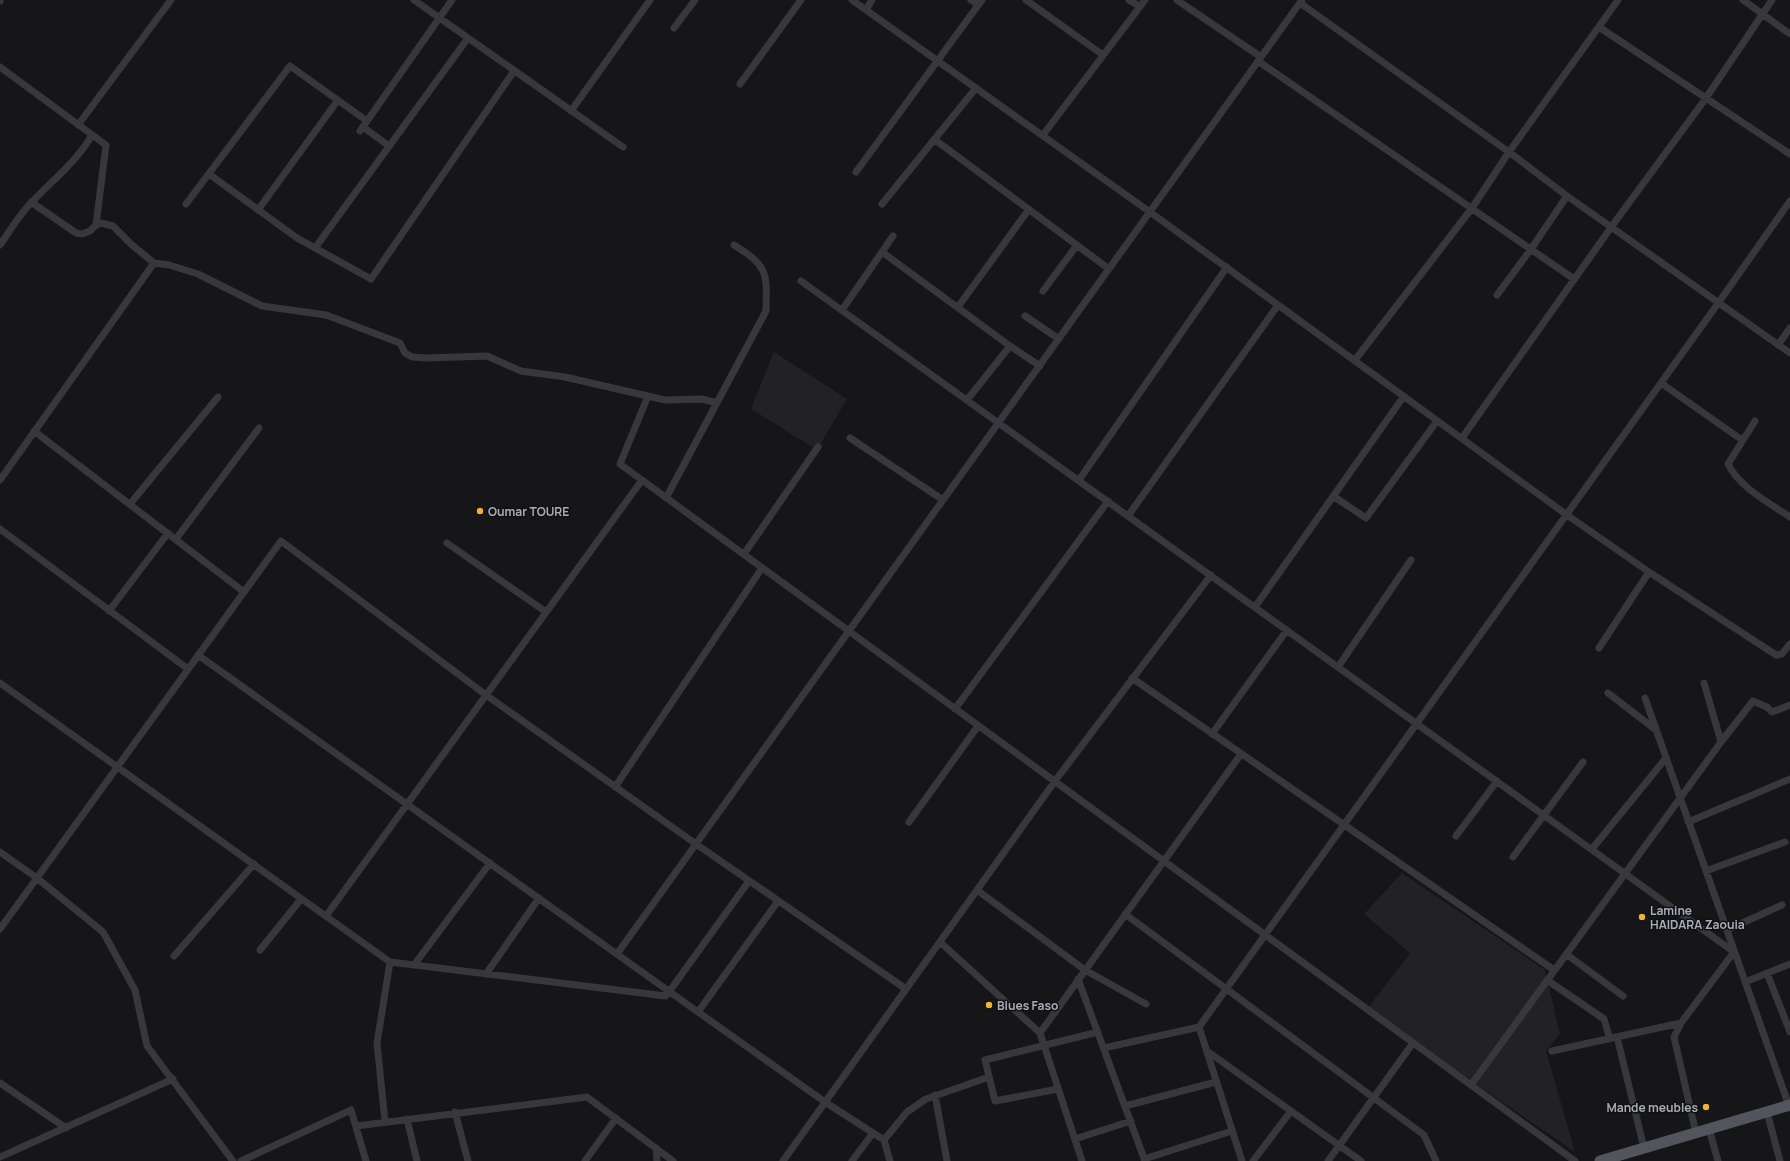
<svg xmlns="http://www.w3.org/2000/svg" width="1790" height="1161" viewBox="0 0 1790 1161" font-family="Manrope,sans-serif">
<rect width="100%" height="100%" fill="#161618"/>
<path fill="#222225" d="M774 352 847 399 817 450 751 409Z
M1402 873 1545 970 1560 1034 1546 1051 1575 1152 1367 1009 1410 953 1364 914Z"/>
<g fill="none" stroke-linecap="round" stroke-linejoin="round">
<path stroke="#37383d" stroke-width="7" d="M414 0 623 147
M852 0 1150 212 1567 515 1649 572 1776 655 1782 654 1790 644
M971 0 978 5
M1026 0 1103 55
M1129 0 1139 6
M1177 0 1261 57
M1743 0 1790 34
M0 1V0
M1300 3 1509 152 1567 196 1790 353
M866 10 872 0
M1599 27 1790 154
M674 28 695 0
M1258 61 1574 279
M0 67 106 145 96 225
M740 84 801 0
M571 111 650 0
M78 125 171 0
M363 127 389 146
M360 131 452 0
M1043 135 1145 0
M934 139 1109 269
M856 172 982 0
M209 174 297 238 371 279 514 71
M31 202 76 233 82 234 90 231 96 225 101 223 113 226 132 245 154 263 169 265 198 274 262 306 326 315 400 343 405 353 412 357 427 358 487 356 521 371 565 377 665 400 702 399 717 403
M186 204 290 66 367 121
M882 204 976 88
M258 210 338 100
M0 245C10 231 20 213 33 201 54 179 77 161 92 135
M315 248 468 38
M882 252 1010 346 1040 366
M801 281 1734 952 1681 1023 1674 1037 1696 1133
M1043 291 1077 245
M1497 295 1531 249 1567 196
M958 307 1029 209
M842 310 893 236
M1025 316 1059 339
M1778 345 1790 328
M1355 360 1472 208 1509 152 1618 0
M1661 383 1742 440
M648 396 620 464 1575 1161
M967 400 1010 346
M1755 421 1728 464C1740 488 1768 502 1790 517
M34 431 244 592
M850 438 943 500
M1462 438 1612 226 1706 98 1772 0
M0 480 154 263
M1079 480 1227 267
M1333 496 1366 518 1437 421
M666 498 766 311C767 272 768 266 734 245
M130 504 218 397
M1128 516 1278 305
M0 529 188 669
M176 539 259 428
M447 543 546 612
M744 554 818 447
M1255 607 1404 396
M109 611 168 533
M1599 648 1649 572
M198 655 698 1012 825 1102 884 1140 890 1161
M1338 667 1411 560
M1132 678 1554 970
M0 683 390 962 666 996 749 881
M1704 683 1721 742
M1608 693 1656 730
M1645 698 1789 1106
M955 709 1108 501
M1212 734 1287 630
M615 787 762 568
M909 822 978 726
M1688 822 1790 779
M1456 836 1497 781
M1592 849 1666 758
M0 852 37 878 103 932 135 990 147 1046 233 1161
M1513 857 1583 762
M1706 871 1785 842
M977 890 1085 970 1146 1004
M1125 914 1424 1135 1436 1161
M326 916 642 480
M0 929 281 541 486 695 696 844 906 989
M1727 930 1782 905
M940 942 1040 1033 1082 1161
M260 950 301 899
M617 954 1302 0
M1566 954 1623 996
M174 956 254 864
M414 965 490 863
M1767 973 1790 1032
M486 974 539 898
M1078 979 1145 1161
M1547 980 1604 1019 1610 1039
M1745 982 1790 964
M698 1012 778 901
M1199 1027 1242 1161
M1040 1033 1241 754
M1617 1037 1644 1148
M1104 1048 1199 1027 1719 302 1790 201
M1207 1051 1361 1161
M1552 1051 1681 1023
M0 1083 66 1128
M1471 1085 1721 742 1753 701 1767 707 1772 712 1790 705
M1058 1089 995 1101 985 1060 1098 1032
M935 1095 947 1161
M1125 1106 1216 1082
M455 1112 468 1161
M1767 1112 1780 1161
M407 1119 417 1161
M385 1122 377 1043 390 962
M356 1126 587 1097 673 1161
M1709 1129 1718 1161
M1075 1139 1131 1121
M884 1140 907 1112 926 1099 989 1077
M656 1148 657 1161
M0 1157 173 1079
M1144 1159 1232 1131
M241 1161 351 1110 366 1161
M585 1161 616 1118
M783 1161 1055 781 1211 575
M852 1161 873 1133
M1253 1161 1291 1111
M1328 1161 1413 1043"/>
<path stroke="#53555c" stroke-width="11" d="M1600 1161 1790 1105"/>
</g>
<g fill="#f2b134" stroke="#111113" stroke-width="1.5">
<circle cx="480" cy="511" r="4"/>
<circle cx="1642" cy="917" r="4"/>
<circle cx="989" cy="1005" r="4"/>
<circle cx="1706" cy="1107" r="4"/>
</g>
<g text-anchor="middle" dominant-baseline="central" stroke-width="3" stroke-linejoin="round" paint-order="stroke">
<g font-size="12" font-weight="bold" fill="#a8adb8" stroke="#111113" text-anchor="start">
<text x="488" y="511">Oumar TOURE</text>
<text x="1650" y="910">Lamine<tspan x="1650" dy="14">HAIDARA Zaouia</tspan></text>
<text x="997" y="1005">Blues Faso</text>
<text x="1698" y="1107" text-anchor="end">Mande meubles</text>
</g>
</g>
</svg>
